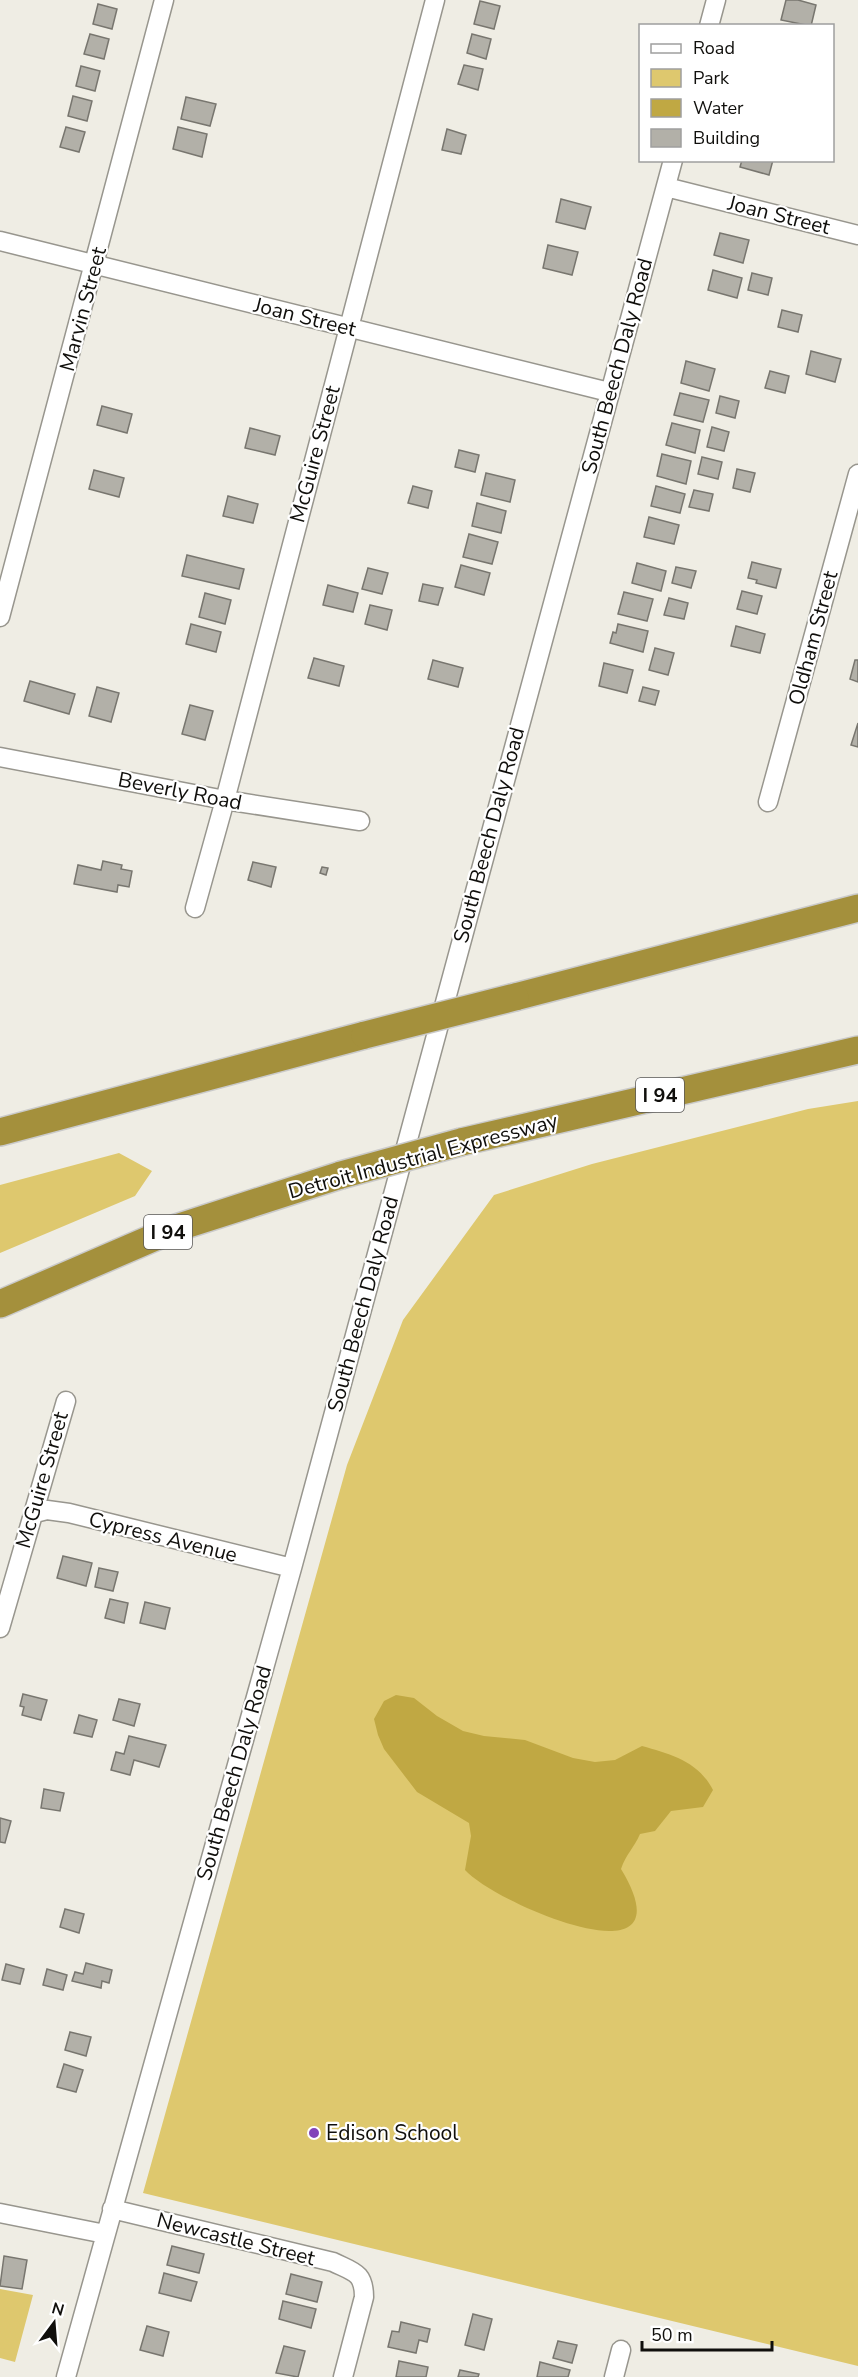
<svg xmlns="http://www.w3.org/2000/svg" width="858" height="2377" viewBox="0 0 858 2377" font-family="'Nunito Sans',sans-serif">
<rect width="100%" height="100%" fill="#efede4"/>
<path fill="#dec86e" d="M858 1101V2366L143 2193 347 1465 403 1320 494 1195 592 1164 808 1109Z
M119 1153 152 1171 135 1196 0 1253V1185Z
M0 2289 33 2295 15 2362 0 2358Z"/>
<path fill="#c0a843" d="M396 1695 414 1698 437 1716 463 1731 484 1736 525 1740 573 1758 595 1762 615 1760 642 1746C671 1754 699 1762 713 1790L703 1807 671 1811 655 1831 640 1834C634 1848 626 1854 621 1869 693 1988 497 1905 465 1870L471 1836 469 1823 417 1792 384 1749 378 1735 374 1719 384 1701Z"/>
<path fill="#b2b0a8" stroke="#78766f" stroke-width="1.5" d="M786 0H798L816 5 811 26 781 20Z
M480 1 500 6 494 29 474 24Z
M98 4 117 9 112 29 93 24Z
M90 34 109 39 104 59 84 54Z
M472 34 491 39 486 59 467 53Z
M464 65 483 69 478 90 458 84Z
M81 66 100 71 95 91 76 86Z
M73 96 92 101 87 121 68 116Z
M186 97 216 104 210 126 181 119Z
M66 127 85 132 79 152 60 147Z
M178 127 207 134 202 157 173 149Z
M447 129 466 135 461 154 442 150Z
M742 160H773L769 175 740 167Z
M561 199 591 207 585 229 556 222Z
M720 233 749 240 743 263 714 255Z
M548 245 578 252 572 275 543 268Z
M713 270 742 278 737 298 708 290Z
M752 273 772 278 768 295 748 290Z
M782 310 802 315 798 332 778 327Z
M811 351 841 359 835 382 806 374Z
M686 361 715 369 709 391 681 383Z
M770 371 789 376 785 393 765 388Z
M680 393 709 400 703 422 674 415Z
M720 396 739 401 735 418 716 413Z
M102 406 132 414 127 433 97 425Z
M672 423 700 430 695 453 666 445Z
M712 427 729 432 724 451 707 447Z
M250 428 280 436 275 455 245 448Z
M459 450 479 455 475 472 455 467Z
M662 454 691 461 686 484 657 476Z
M702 457 722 462 718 479 698 474Z
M737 469 755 473 750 492 733 488Z
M94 470 124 478 119 497 89 489Z
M486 473 515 480 510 502 481 495Z
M413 486 432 491 428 508 408 503Z
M656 486 685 494 680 513 651 506Z
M694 490 713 494 709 511 689 507Z
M228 496 258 504 253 523 223 516Z
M477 503 506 511 501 533 472 526Z
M649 517 679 525 674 544 644 537Z
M469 534 498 542 492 564 463 557Z
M187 555 244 569 239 589 182 576Z
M752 562 781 569 776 588 756 583 757 580 748 578Z
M637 563 666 571 661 591 632 583Z
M461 565 490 573 484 595 455 587Z
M676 567 696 571 691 588 672 583Z
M368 568 388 573 382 594 362 589Z
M423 584 443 588 438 605 419 601Z
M328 585 358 593 353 612 323 605Z
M742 591 762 596 757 614 737 609Z
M624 592 653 599 647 621 618 614Z
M205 593 231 600 225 624 199 617Z
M669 598 688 603 684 619 664 615Z
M370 605 392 610 387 630 365 624Z
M191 624 221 632 216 652 186 644Z
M618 624 648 631 643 652 610 643 613 632 616 633Z
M736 626 765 634 760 653 731 646Z
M655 648 674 653 668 675 649 670Z
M314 658 344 666 339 686 308 678Z
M433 660 463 668 458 687 428 679Z
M855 660H858V682L850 679Z
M604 663 633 670 627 693 599 686Z
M30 681 75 694 69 714 24 701Z
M97 687 119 693 111 722 89 716Z
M643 687 659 691 655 705 639 701Z
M190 705 213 711 205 740 182 734Z
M858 723V747L851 745Z
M103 861 122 865 121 869 132 871 129 887 118 885 117 892 74 884 78 865 101 870Z
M253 862 276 867 271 887 248 880Z
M322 867 328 868 326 875 320 873Z
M63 1556 92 1563 86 1586 57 1578Z
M99 1568 118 1572 113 1591 95 1587Z
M110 1599 128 1603 124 1623 105 1618Z
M145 1602 170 1608 165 1629 140 1623Z
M23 1694 47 1700 41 1720 22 1715 24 1707 20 1706Z
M119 1699 140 1704 134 1726 113 1720Z
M79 1715 97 1720 92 1737 74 1733Z
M129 1736 166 1745 159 1767 134 1760 130 1775 111 1770 116 1752 124 1754Z
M44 1789 64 1793 60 1811 41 1808Z
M0 1818 11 1821 5 1843 0 1842Z
M65 1909 84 1914 79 1933 60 1927Z
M86 1963 112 1970 109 1983 102 1981 101 1988 72 1981 75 1972 83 1974Z
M6 1964 24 1969 20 1984 2 1980Z
M47 1969 67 1975 63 1990 43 1985Z
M70 2032 91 2037 86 2056 65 2050Z
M64 2064 83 2070 76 2092 57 2087Z
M172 2246 204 2254 199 2273 167 2265Z
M4 2256 27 2260 22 2289 0 2286Z
M164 2273 197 2282 191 2301 159 2293Z
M291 2274 322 2282 317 2302 286 2294Z
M283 2301 316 2309 311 2328 279 2319Z
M473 2314 492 2319 484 2350 465 2345Z
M401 2322 430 2329 427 2342 419 2340 416 2353 388 2347 392 2331 399 2332Z
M147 2326 169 2332 163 2356 140 2350Z
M558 2341 577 2345 572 2363 553 2358Z
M284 2346 305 2351 298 2377 276 2373Z
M399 2361 428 2367 426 2377H396Z
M540 2362 570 2370 568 2377H537Z
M460 2370 479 2374 478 2377H458Z"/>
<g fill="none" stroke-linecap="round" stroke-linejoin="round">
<defs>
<path id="minor" d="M709 26 716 0
M666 187 858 235
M0 241 609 392
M0 617 164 0
M0 757 225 800 360 821
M768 802 858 474
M195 908 225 800 435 0
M35 1513 47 1510 69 1513 292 1568
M0 1628 66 1401
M112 2209 333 2262C353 2272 364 2272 364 2297L343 2377
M0 2213 105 2234
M66 2377 292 1568 673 160
M614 2377 621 2350"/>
<path id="highway" d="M515 997 858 908
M0 1132 365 1035
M461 1142 858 1050
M0 1304 176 1228 341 1175"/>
</defs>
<use href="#minor" stroke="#98968e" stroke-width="21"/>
<use href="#highway" stroke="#cacaca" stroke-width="30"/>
<use href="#minor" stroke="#fff" stroke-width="18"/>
<use href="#highway" stroke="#a4903c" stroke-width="27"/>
<defs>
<path id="highway-bridge" d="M365 1035 515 997
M341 1175 461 1142"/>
</defs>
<use href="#highway-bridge" stroke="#cacaca" stroke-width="30" stroke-linecap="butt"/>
<use href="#highway-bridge" stroke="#a4903c" stroke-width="27"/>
</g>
<circle fill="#8243b9" stroke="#fff" stroke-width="2" cx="314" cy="2133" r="6"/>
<g text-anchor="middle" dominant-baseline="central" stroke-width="4.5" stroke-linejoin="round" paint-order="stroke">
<g fill="#fff" stroke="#585755" stroke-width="1.5">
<rect x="636" y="1078" width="48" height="34" rx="4.5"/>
<rect x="144" y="1215" width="48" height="34" rx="4.5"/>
</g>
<g font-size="20" font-weight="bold" fill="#100f0c">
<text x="660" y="1095">I 94</text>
<text x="168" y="1232">I 94</text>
</g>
<g font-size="21" fill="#100f0c" stroke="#fff">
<text transform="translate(779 215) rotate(14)">Joan Street</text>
<text transform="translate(83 309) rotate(-75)">Marvin Street</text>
<text transform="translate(305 317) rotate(14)">Joan Street</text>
<text transform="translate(617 366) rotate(-75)">South Beech Daly Road</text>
<text transform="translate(315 454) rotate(-75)">McGuire Street</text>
<text transform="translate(813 638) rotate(-75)">Oldham Street</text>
<text transform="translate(180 791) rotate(11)">Beverly Road</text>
<text transform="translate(489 835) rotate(-75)">South Beech Daly Road</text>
<text transform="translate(423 1156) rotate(-15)">Detroit Industrial Expressway</text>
<text transform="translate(363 1304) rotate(-75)">South Beech Daly Road</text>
<text transform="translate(42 1480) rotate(-74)">McGuire Street</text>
<text transform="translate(163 1537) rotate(14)">Cypress Avenue</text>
<text transform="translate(234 1773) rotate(-74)">South Beech Daly Road</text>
<text transform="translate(236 2239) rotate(14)">Newcastle Street</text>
</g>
<g font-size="21" fill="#100f0c" stroke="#fff" text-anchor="start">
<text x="326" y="2133">Edison School</text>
</g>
</g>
<rect x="639" y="24" width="195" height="138" fill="#ffffff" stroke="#9f9f9e" stroke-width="1.5"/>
<rect x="651" y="44" width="30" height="9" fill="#ffffff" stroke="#9f9f9e" stroke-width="1.5"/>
<text x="693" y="54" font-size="18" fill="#100f0c">Road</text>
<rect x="651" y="69" width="30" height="18" fill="#dec86e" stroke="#9f9f9e" stroke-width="1.5"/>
<text x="693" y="84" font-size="18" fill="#100f0c">Park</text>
<rect x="651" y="99" width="30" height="18" fill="#c0a843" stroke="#9f9f9e" stroke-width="1.5"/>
<text x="693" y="114" font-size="18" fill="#100f0c">Water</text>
<rect x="651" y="129" width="30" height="18" fill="#b2b0a8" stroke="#9f9f9e" stroke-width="1.5"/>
<text x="693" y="144" font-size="18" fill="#100f0c">Building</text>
<g transform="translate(54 2323) rotate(16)" stroke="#ffffff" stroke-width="4.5" paint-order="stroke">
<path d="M0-4.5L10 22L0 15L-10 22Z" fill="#100f0c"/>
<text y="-9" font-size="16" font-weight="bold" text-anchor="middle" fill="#100f0c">N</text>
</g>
<path d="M642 2341v9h130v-9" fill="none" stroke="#100f0c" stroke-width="3"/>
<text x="651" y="2341" font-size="18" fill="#100f0c" stroke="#ffffff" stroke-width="4.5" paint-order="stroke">50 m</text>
</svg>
